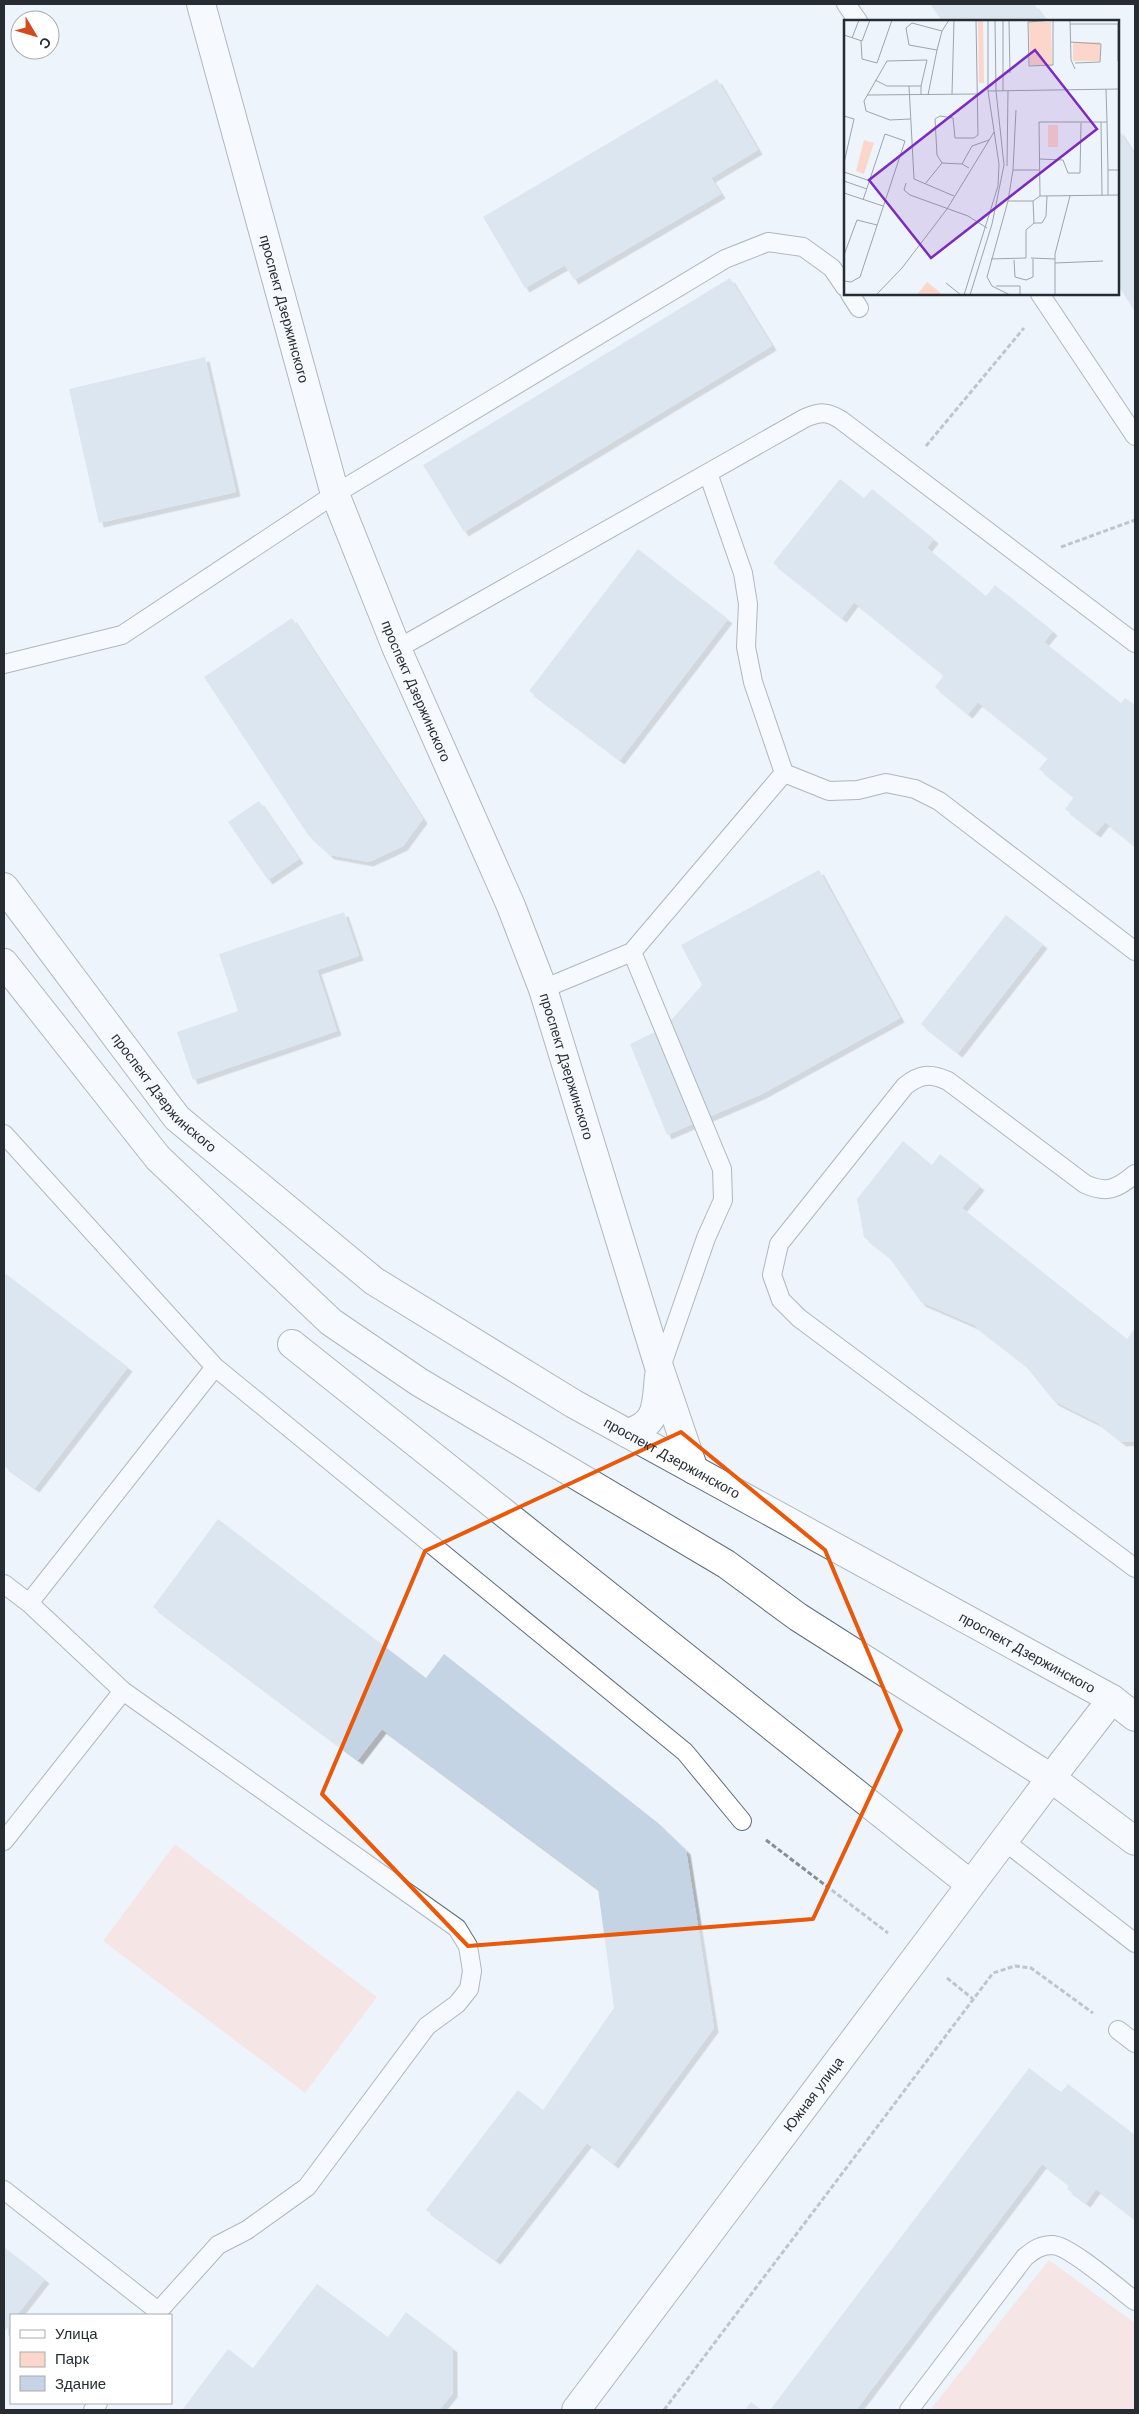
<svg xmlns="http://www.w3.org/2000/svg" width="1139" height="2414" viewBox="0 0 1139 2414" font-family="Helvetica,sans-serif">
<defs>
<filter id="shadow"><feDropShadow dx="4.5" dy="4.5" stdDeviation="0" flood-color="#0004"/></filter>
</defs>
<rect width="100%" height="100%" fill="#eef4fb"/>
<path fill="#fdd6cb" d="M175 1844 377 1997 305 2093 103 1941Z
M1049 2260 1135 2323V2410H930Z"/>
<path fill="#c5d4e5" filter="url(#shadow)" d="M930 4H1034L1046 21H942Z
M717 79 758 150 711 178 721 194 574 280 565 265 525 288 483 217Z
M1118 129 1135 155V312L1118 285Z
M730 278 772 346 464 532 423 465Z
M205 357 236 492 99 523 69 389Z
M840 479 864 498 872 489 934 539 927 548 986 596 995 585 1053 631 1044 642 1121 703 1125 698 1135 705V846L1105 822 1096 833 1065 809 1074 797 1039 769 1048 758 978 702 968 714 935 687 944 675 854 602 842 618 773 563Z
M638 549 728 619 620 760 529 691Z
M292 618 423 819 403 846 369 862 330 855 308 835 204 677Z
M259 801 299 859 268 880 228 822Z
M819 870 900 1018 762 1094 667 1135 630 1044 665 1027 702 985 681 945Z
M344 912 359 956 317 970 337 1031 193 1080 177 1032 238 1011 219 954Z
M1006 915 1043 944 958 1053 921 1024Z
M903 1141 932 1165 940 1154 980 1186 962 1208 1127 1339 1135 1328V1441L1122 1442 1098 1423 1054 1401 1024 1364 974 1325 921 1302 888 1256 864 1237 857 1199Z
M6 1274 128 1367 35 1488 4 1466V1276Z
M218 1519 426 1678 444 1654 658 1823 686 1850 714 2028 614 2164 587 2143 496 2260 426 2210 518 2090 543 2110 614 2008 598 1889 382 1729 358 1760 153 1607Z
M1029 2068 1061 2092 1068 2084 1135 2135V2219L1096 2189 1086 2203 1067 2189 1069 2185 1042 2164 856 2410H770Z
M4 2247 45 2279 17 2315H11V2323L4 2332Z
M317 2284 388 2337 406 2312 453 2348V2393L439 2410H182L228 2349 253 2368Z
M751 2402 762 2410H745Z"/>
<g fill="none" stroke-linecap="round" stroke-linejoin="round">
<defs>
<path id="lane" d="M846 4 858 21
M850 294 859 308
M1040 294 1135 436
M708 473 743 573 748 604 746 647 753 682 784 773
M397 649 805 418C820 412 827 411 841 420L1135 643
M4 664 122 635 335 494 725 259 768 242 803 247 832 268 845 287
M632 952 784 773 829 791 858 790 886 783 915 789 939 801 1135 951
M543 989 632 952 722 1169 723 1200 706 1238 660 1370
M4 1134 215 1367 685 1752 742 1821
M1135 1174C1117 1189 1107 1194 1085 1184L948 1081C930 1073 920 1074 905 1086L779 1244 772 1275 781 1300 799 1318 1135 1568
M4 1584 29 1603 123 1691 457 1928 468 1946 472 1971 469 1989 457 2004 427 2026 307 2187 247 2230 218 2245 155 2315
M29 1603 215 1367
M1003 1840 1135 1943
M4 1841 123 1691
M1118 2030 1135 2043
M4 2190 158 2311
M93 2410 98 2403
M909 2410 1025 2257C1034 2250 1040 2245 1053 2245 1070 2246 1119 2289 1135 2301"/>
<g id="street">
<path d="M292 1344 970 1884"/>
<path id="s1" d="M576 2410 1051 1778"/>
</g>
<g id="secondary">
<path id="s2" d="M201 4 335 494 397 649 511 906 543 989 660 1370 694 1470"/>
<path id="s3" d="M4 887 177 1118 374 1281 574 1404 1112 1699 1135 1717"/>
<path d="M4 963 158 1158 331 1322 419 1382 726 1564 798 1617 1051 1778 1135 1841"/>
<path d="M627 1433C659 1425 656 1404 659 1376"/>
<path d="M1051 1778 1112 1699"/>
</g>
</defs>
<use href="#lane" stroke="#5f6c7b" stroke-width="20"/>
<use href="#street" stroke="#5f6c7b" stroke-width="30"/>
<use href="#secondary" stroke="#5f6c7b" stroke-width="30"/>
<path stroke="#878d93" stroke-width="3" stroke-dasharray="5 2.5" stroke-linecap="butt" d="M926 446 1024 328
M1061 547 1135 520
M766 1840 888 1933
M947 1978 973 1999
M664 2410 993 1973 1015 1966 1031 1968 1093 2013"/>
<use href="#lane" stroke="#fff" stroke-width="18"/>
<use href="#street" stroke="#fff" stroke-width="28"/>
<use href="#secondary" stroke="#fff" stroke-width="28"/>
</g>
<path d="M0 0H1139V2414H0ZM681 1432 825 1550 901 1730 813 1919 468 1946 322 1794 425 1551Z" fill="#eef4fb" fill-opacity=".55" fill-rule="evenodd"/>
<path fill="none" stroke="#e8590c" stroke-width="4" stroke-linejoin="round" d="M681 1432 825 1550 901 1730 813 1919 468 1946 322 1794 425 1551Z"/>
<g text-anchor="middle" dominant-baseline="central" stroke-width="5" stroke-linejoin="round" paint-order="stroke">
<g font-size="14" fill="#262c32" stroke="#fff">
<text stroke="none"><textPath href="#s2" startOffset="316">проспект Дзержинского</textPath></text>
<text stroke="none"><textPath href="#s2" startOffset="721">проспект Дзержинского</textPath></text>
<text stroke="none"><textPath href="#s2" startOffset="1126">проспект Дзержинского</textPath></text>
<text stroke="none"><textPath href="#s3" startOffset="261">проспект Дзержинского</textPath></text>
<text stroke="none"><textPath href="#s3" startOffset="891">проспект Дзержинского</textPath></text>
<text stroke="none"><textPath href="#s3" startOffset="1296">проспект Дзержинского</textPath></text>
<text stroke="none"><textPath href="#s1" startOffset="395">Южная улица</textPath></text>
</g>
</g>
<g transform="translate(844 20)">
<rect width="275" height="275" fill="#eef4fb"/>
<path d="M134 0H139L140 63H135ZM185 2H207L208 45H186ZM229 22H256V41H229ZM204 105H214V127H204ZM20 120 30 123 20 154 12 151ZM83 262 97 273 95 275H73Z" fill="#fdd6cb"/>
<path fill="none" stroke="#9ea4ab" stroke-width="1" d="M159 0V71M165 0 166 53M209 0V45L185 46 184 2ZM226 0 227 40 231 49M226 4H275M0 15 18 21 26 0M8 18 15 0M17 21 18 39 33 43 48 0M226 22 257 24 256 42 231 43M93 30 98 11M274 41V4M31 60 43 66H77V75M65 66 70 159 110 176M144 71 275 69M108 74 110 0M23 75 133 74M84 75 93 30 65 25 62 8 68 3 98 11 105 0M0 96 10 99 0 143M66 99 46 100 22 91 20 81 43 41 83 40 77 66M257 102 258 175M263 102 264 150M196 139 219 140 224 153H236L237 103M118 144 98 143 93 135 91 99 96 96 109 98 111 118H130L134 115 132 0M163 146 164 71M125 148 118 144 128 126 145 120M169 150H195M0 152 26 161M0 161 23 169M62 163 60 170 66 175 124 196 143 208M81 164 98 143M0 173 39 186M264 175V150H275M196 176 195 102H263L262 69M164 181H189M190 203H198L202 196 203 176M0 235 13 200 33 205M187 238 211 239M147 239 182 238V210L190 203 189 181 196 176 275 175M170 240 171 257 182 260 189 257V239M211 243 259 241M0 261 7 262 16 257 61 121 41 114 19 180M102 263 117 275M152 266H176V275M32 275 58 248 103 189 150 112M120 275 154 166 155 144 144 71V0M126 275 148 204 160 145 152 71 151 0M166 275 148 266 143 257 164 181 169 150 172 90M211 275V234L226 176"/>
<path fill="#7b2cbf" fill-opacity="0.15" stroke="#7b2cbf" stroke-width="2.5" d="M191 30 253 109 87 238 25 160Z"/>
<rect width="275" height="275" fill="none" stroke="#262c32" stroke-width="2.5"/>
</g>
<rect width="1139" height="2414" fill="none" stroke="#262c32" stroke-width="10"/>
<rect x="10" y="2314" width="162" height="90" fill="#ffffff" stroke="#a8abad"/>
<rect x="20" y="2330" width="25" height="8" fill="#ffffff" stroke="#a8abad"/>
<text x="55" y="2339" font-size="15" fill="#262c32">Улица</text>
<rect x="20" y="2352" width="25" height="15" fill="#fdd6cb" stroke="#a8abad"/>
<text x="55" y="2364" font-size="15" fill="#262c32">Парк</text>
<rect x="20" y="2376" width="25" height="15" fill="#c5d4e5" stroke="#a8abad"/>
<text x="55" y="2389" font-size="15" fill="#262c32">Здание</text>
<g transform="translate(35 35) rotate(128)"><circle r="24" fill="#ffffff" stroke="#a8abad"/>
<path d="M0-4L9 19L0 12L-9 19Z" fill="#d34a20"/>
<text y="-8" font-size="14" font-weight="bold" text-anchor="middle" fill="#262c32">С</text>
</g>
</svg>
